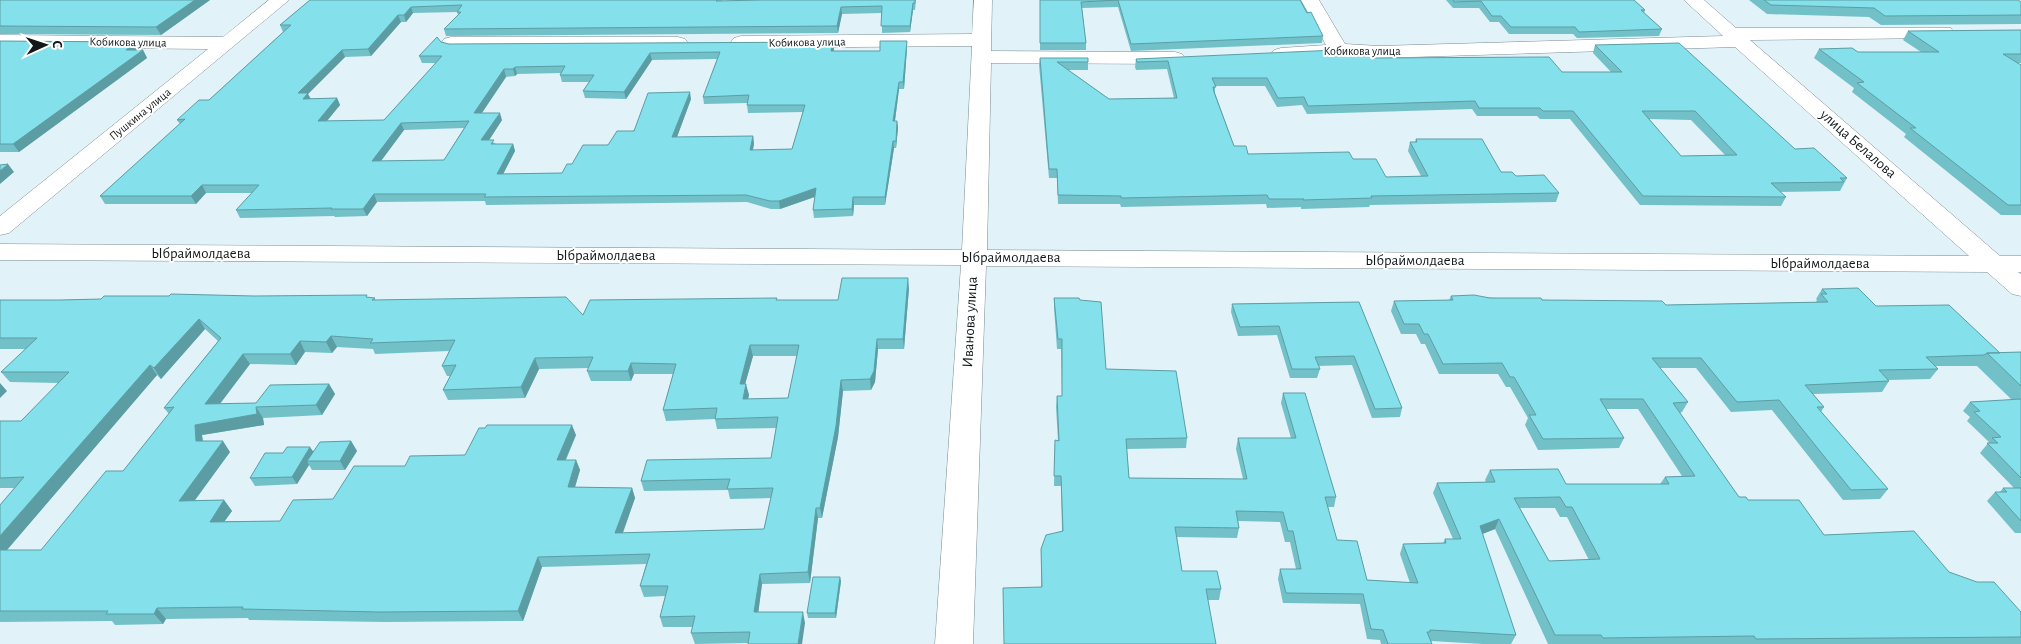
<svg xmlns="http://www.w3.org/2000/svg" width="2021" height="644" viewBox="0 0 2021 644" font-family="'Alegreya Sans',sans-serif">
<rect width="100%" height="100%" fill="#e1f2f9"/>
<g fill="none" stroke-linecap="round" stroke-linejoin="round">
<defs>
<path id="minor" d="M269 0H289L9 233 0 235V216L208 49 0 47V35L223 37Z
M974 0H992L991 51 1175 52 1182 54 1185 58 1182 62 1175 64 991 63 987 250 1969 256 1735 47 1379 58 1338 56 1281 60 1274 58 1271 54 1274 50 1281 48 1326 45 1301 0H1319L1345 44 1379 46 1723 36 1684 0H1704L1736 28H1951L1953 32 1951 36 1944 38 1750 40 2000 256H2021V272H2018L2021 274V296L2012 294 1987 272 986 266 973 644H935L961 265 0 260V244L962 250 972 46 741 48 734 46 731 42 734 38 741 36 972 34Z
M451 37H678L685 39 688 43 685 47 678 49 444 47 441 43 444 39Z"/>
</defs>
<use href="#minor" stroke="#7b8b91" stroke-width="1"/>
<use href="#minor" fill="#fff" fill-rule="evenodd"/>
</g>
<path fill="#72c1c9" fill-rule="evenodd" d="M0 0H210L161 35 0 34Z
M310 0H723L722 1 762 0H916L915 10H913L910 32 882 33V13L842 14 838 33 446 36 444 29 458 15 457 12 413 13 406 22H401L371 56 345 57 308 94 311 99 337 98 340 105 327 121 384 120 436 63H422L419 56 441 42 449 44 833 42 834 51H880L907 41V48L904 89H899L895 121H897L898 128 896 148H894L885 205H854L853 216 814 218 813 210 815 197 780 209H771L747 202 486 205 485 201 377 202 367 216 335 217 334 216 240 218 236 210 252 193H206L196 204H105L100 196 180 124 177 120 209 100 283 32 280 25ZM717 59 703 97 704 104 747 103V105L748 113 803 112 792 149 753 150 754 144 753 136 677 137 691 99 572 164 562 173 503 174 515 151 513 144H496L489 140 502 120 482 113 506 77 515 76 517 74 561 73 560 75 562 82H589L583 91 585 98 626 99 652 60ZM464 128 444 160 381 161 404 130Z
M1040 0H1300L1323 36 1322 43 1131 51 1118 7 1082 8 1086 43V50H1040Z
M1446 0H1634L1645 10 1644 13 1662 29 1659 36 1577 38 1573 34H1509L1499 22H1490L1479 8H1453Z
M1749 0H2018L2021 2V24L1881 25 1869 17 1767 14Z
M2021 30V63H2017L2021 65V215H2001L1904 137 1906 134 1852 92 1854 88 1814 58 1819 49 1858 52H1921L1903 40 1908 31Z
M0 41 136 42 140 50H143L147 58 19 152H0Z
M1595 45 1795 149 1847 178 1840 191 1780 192 1786 197 1781 206 1640 205 1570 119H1540L1537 116H1477L1472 109 1307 114 1302 105 1277 107 1265 86H1215V93L1234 146 1248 154 1353 159 1386 177 1421 176 1408 151 1410 142H1415L1416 139 1501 172 1516 176 1559 193 1556 202 1370 205 1369 207 1301 209V207L1267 208 1266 204 1121 207 1120 204H1058L1057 178H1049L1039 65 1040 58 1088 62V70H1068L1109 99 1174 98 1167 69 1136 70 1135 67 1136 59 1340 56 1373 58 1562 72H1611L1593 53ZM1649 119 1691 120 1725 155 1681 156Z
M909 288 904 349H878L875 382 871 390 843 391 838 437 822 518H818L810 583 762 584 758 612 805 623 748 643 695 644 691 633 693 627H663L660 617 665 596 644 597 640 586 646 564 542 567 523 621 385 622 249 620 248 618 166 619 163 624 115 625 112 621 0 622V505L14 488H0V421H21L59 383 10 382 1 372 26 349H0V300H61L254 296 368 297 376 300 583 315 778 300H838ZM205 329 218 341 164 408 169 414 123 471 41 550H7L157 375 161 379ZM337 347 373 349 375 354 449 351 442 366 447 376H450L443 390 448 400 525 398 539 369 589 368 587 371 591 381H631L634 374H673L663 410 666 421 715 419 717 429 776 428 771 458 641 481 644 491 728 490 730 499 771 498 764 529 623 533 635 498 632 488 575 487 580 470 576 460H566L576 435 405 466 333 499 280 521H224L232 511 224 500H195L230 452 203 441 202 435 264 425 263 418 322 415 335 394 329 384 256 403 220 404 250 364 296 365 305 352 332 353ZM753 356H797L788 398 748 399 749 395 745 384Z
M1822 289 1876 306 2000 353 2021 352V399H2011L1977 366H1936L1938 369 1930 379 1888 380 1889 381 1882 392 1813 394 1824 407 1821 412 1888 489 1880 499 1843 500 1772 410 1731 412 1696 368H1660L1688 402 1682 412 1680 413 1739 497 1748 500 1824 535 1949 572 2021 612V644H1548L1495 529 1482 534 1516 635 1511 644H1483L1431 641 1432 644H1381L1380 640 1367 639 1360 604 1283 603 1278 579 1280 569H1296L1290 542H1285L1280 522 1238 521 1239 528 1237 538 1177 537 1182 571 1221 589 1219 600H1208L1041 587V549L1062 531 1061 486H1054L1055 440 1058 441 1056 407 1057 396H1062L1061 349H1057L1054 308V298L1080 300 1106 369 1187 438 1186 448 1127 449 1129 478 1243 479 1236 449 1238 438H1291L1281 403 1283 393 1336 497 1334 507H1328L1337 540 1367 580 1410 583 1400 554 1403 544 1443 543 1445 539H1453L1433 493 1437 483 1486 482 1485 480 1490 470 1566 484H1660L1665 477 1682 476 1638 409H1606L1624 438 1619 448 1538 450 1525 425 1528 418 1510 387H1506L1498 374H1439L1425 344H1421L1416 334H1401L1391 311 1394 301 1449 300 1451 296 1666 305 1816 302 1817 300 1816 299ZM1520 508H1555L1560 517H1567L1589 560 1549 561Z
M1359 302 1402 408 1400 417 1372 418 1352 365 1318 366 1320 369 1317 378H1290L1277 335 1238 336 1231 312 1232 304Z
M2021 399V533H2015L1987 501 1995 492H2000L2003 488H2014L1980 453 1989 442 1967 421 1970 417 1963 411 1970 402Z
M351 441 357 451 345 470H312L309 465 297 484 255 486 250 478 283 453 313 451Z
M841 581 836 618H808L807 613Z"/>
<path fill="#5c9da4" d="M195 0H210L161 35 156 27Z
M913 3V10L910 32V26Z
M411 7 413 13 406 22 404 15Z
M841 7 842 14 838 33 837 26Z
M398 15 401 22 371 56 368 49Z
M907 41V48L904 89 903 82Z
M136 42 140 50H126Z
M833 42 834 49 832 58 831 51Z
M143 50 147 58 19 152 13 144Z
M342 50 345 57 308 94 311 100 306 106 298 93Z
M650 53 652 60 626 99 624 92Z
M515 67 517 74 515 76 513 69Z
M504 69 506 77 477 120 474 113Z
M899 82V89L894 128 893 121Z
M690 92 691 99 674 145 672 137Z
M337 98 340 105 321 128 318 121Z
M500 113 502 120 484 148 481 140Z
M897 121 898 128 896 148V141Z
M401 123 404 130 375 169 372 161Z
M753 136 754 144 751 157 750 150Z
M893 141 894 148 885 205V197Z
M513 144 515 151 499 182 497 174Z
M8 164 14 172 0 184V171Z
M202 185 206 193 196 204 191 196Z
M816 188 817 196 780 209 779 201Z
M374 194 377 202 367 216 363 209Z
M853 197 854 205 853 216 852 209Z
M908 278 909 288 904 349 903 339Z
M199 319 205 329 161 379 154 368Z
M331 336 337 347 332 353 326 342Z
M877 339 878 349 875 382 871 390 870 379Z
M300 341 305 352 296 365 290 354Z
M750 345 753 356 742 395 740 384Z
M243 354 250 364 212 414 205 404Z
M535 358 539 369 525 398 521 387Z
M631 363 634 374 631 381 628 371Z
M150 365 157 375 0 558V536Z
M841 380 843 391 838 437 822 518 820 508Z
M0 383 7 391 0 398Z
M329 384 335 394 322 415 316 405Z
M746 384 749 395 745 410 743 399Z
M256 407 263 418 264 425 202 435 204 452 196 441 195 425Z
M572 425 576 435 561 470 557 460Z
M223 441 230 452 187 511 179 501Z
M351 441 357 451 345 470 340 461Z
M310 447 315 454 307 461 309 465 297 484 292 477Z
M576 460 580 470 572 497 568 487Z
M632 488 635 498 619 543 615 533Z
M224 500 232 511 217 532 210 522Z
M816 508 818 518 810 583 808 572Z
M1499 519 1495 529 1475 537 1480 526Z
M538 557 542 567 523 621 518 611Z
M760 574 762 584 757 623 754 612Z
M840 577 841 581 836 618 835 613Z
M157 608 166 619 163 624 154 614Z
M803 612 805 623 802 644H798Z"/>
<path fill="#84e0ea" stroke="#5c9da4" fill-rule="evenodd" d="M0 0H195L156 27 0 26Z
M310 0H717L716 1 762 0H915V3H913L910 26H881L882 6 841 7 837 26 444 29 461 12H457L462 5 411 7 404 15H398L368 49 342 50 298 93H308L303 99 337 98 318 121 384 120 442 56H419L437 37 441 42 449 44 833 42 831 51H880V41H907L903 82H899L893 121H897L896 141H893L885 197H853L852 209 813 210 816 188 779 201H770L746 195 484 197 486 194H374L363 209H331L332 208 236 210 259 185H202L191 196H100L185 119 177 120 199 100H209L291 25H280ZM720 52 703 97 749 95 747 105H805L792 149 750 150 753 136 672 137 690 92 648 93 634 131H617L608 145H583L572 164H567L562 173 497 174 513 144H491L494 140H481L500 113H474L504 69H513L515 67 565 66 560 75H594L583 91 624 92 650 53ZM469 121 444 160 372 161 401 123Z
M1040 0H1300L1307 13 1311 12 1323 36 1131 44 1118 0 1081 2 1086 43H1040Z
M1453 0H1634L1645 10H1641L1662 29 1579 32 1575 27H1511L1501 16H1492L1481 1 1454 2Z
M1764 0H2018L2021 2V15L1885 16 1874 8 1771 5Z
M2021 30V54H2003L2021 65V205H2008L1910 128H1916L1857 83 1864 82 1819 49 1852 48 1858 52H1939L1908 31Z
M0 41 136 42 126 50H143L13 144H0Z
M1679 43 1795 149 1814 148 1847 178H1840L1844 182 1771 183 1786 197 1643 196 1573 111H1543L1540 108H1479L1475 101 1308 106 1304 97 1278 98 1267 78H1212L1216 87H1213L1214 92 1234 146H1246L1248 154 1349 152 1353 159H1376L1386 177 1428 176 1410 142H1417L1416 139H1482L1501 172H1512L1516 176 1544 175 1559 193 1371 196 1372 198 1303 200 1304 199H1269L1267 195 1121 198V196L1058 195 1057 169H1049L1040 58H1088V62H1057L1109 99 1177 98 1168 61 1137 62 1136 59 1336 50 1340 56H1372L1373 58 1549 57 1562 72H1622L1595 45ZM1642 111H1695L1737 155 1681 156Z
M8 164 0 171V165Z
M842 278H908L903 339H877L874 371 870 379 841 380 836 426 820 508H816L808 572 760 574 754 612H803L798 644H748L750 632 691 633 695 616 660 617 668 586H640L650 554 538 557 518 611 379 612 242 609 243 607 157 608 154 614H106L108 611H0V550H41L106 471H123L174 407 164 408 221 338 199 319 154 368 150 365 0 536V505L24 477 0 478V421H21L69 372H1L37 338H0V300H61L101 299 104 296H169L171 294 254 296 367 295 366 297 375 298 372 300 566 297 583 315 590 300 777 298 776 300H838ZM331 336 373 339 370 343 455 340 442 366 456 365 443 390 521 387 535 358 593 357 587 371H628L631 363 676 364 663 410 717 408 715 419 778 417 771 458 647 460 641 481 730 479 727 489 773 488 764 529 615 533 632 488 568 487 576 460H557L572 425H487L485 428H479L465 455 410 456 405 466H354L333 499 293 500 280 521 210 522 224 500 179 501 223 441H196L195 425 257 414 256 407 316 405 329 384 270 385 256 403 205 404 243 354H290L300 341 326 342ZM750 345H799L788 398 743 399 746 384H740Z
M1858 288 1876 306 1949 305 2000 353H1987L1984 355 1926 357 1938 369 1879 370 1889 381 1805 385 1824 407H1817L1888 489 1851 490 1779 400 1737 402 1701 358H1652L1688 402 1673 403 1739 497H1746L1748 500H1799L1824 535 1914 531 1949 572 1977 582H1994L2021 612V637L1756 639 1754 636 1603 638 1601 635H1555L1499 519 1480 526 1516 635 1430 630V632H1427L1432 644H1388L1383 630 1371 629 1363 594 1286 593 1280 569H1301L1293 531H1288L1283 512 1236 511 1239 528 1175 527 1182 571H1217L1221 589H1206L1216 644H1004L1003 588 1042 587 1041 549 1046 535 1063 531 1061 476H1054L1055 440 1059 441 1057 396H1062V339H1058L1054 298H1079L1080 300 1101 302 1106 369 1176 371 1187 438 1126 439 1129 478 1247 479 1238 438H1296L1283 393H1305L1336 497H1325L1337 540 1357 541 1367 580 1418 583 1403 544 1446 543 1445 539H1461L1437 483 1495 482 1490 470 1558 469 1566 484H1669L1665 477 1695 476 1643 399H1600L1624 438 1543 439 1529 415H1536L1514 377H1510L1502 363 1443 364 1428 334H1424L1419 324H1404L1394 301 1453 300 1451 296 1474 295 1490 298H1541L1542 300 1662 301 1666 305 1828 302 1821 294H1827L1822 289ZM1560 497 1566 507H1572L1600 559 1549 561 1514 498Z
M1359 302 1402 408 1375 409 1354 356 1315 357 1320 369H1292L1279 326 1240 327 1232 304Z
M2021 352V386L1987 353Z
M2021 399V478L1987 443H1998L1992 438 2001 437 1974 412 1980 411 1970 402Z
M351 441 340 461H307L320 442Z
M287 447H310L292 477 250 478 265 453H283Z
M2003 488H2021V521L1995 492H2007Z
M813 577H840L835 613H807Z"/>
<g text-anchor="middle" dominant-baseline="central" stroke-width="4" stroke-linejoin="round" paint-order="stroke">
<g font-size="12" fill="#12181a" stroke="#fff">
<text transform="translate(128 42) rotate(1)">Кобикова улица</text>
<text transform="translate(807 42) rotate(-1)">Кобикова улица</text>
<text x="1362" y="51">Кобикова улица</text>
<text transform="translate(140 114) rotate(-39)">Пушкина улица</text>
</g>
<g font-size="15" fill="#12181a" stroke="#fff">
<text transform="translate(1858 144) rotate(41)">улица Белалова</text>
<text x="201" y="253">Ыбраймолдаева</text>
<text x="606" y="255">Ыбраймолдаева</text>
<text x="1011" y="257">Ыбраймолдаева</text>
<text x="1415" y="260">Ыбраймолдаева</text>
<text x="1820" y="263">Ыбраймолдаева</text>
<text transform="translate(970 322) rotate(-87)">Иванова улица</text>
</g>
</g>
<g transform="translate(45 45) rotate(87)" stroke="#ffffff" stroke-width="4" paint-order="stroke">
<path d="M0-4L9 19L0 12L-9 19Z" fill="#12181a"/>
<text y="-8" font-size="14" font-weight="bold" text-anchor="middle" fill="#12181a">С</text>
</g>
</svg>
